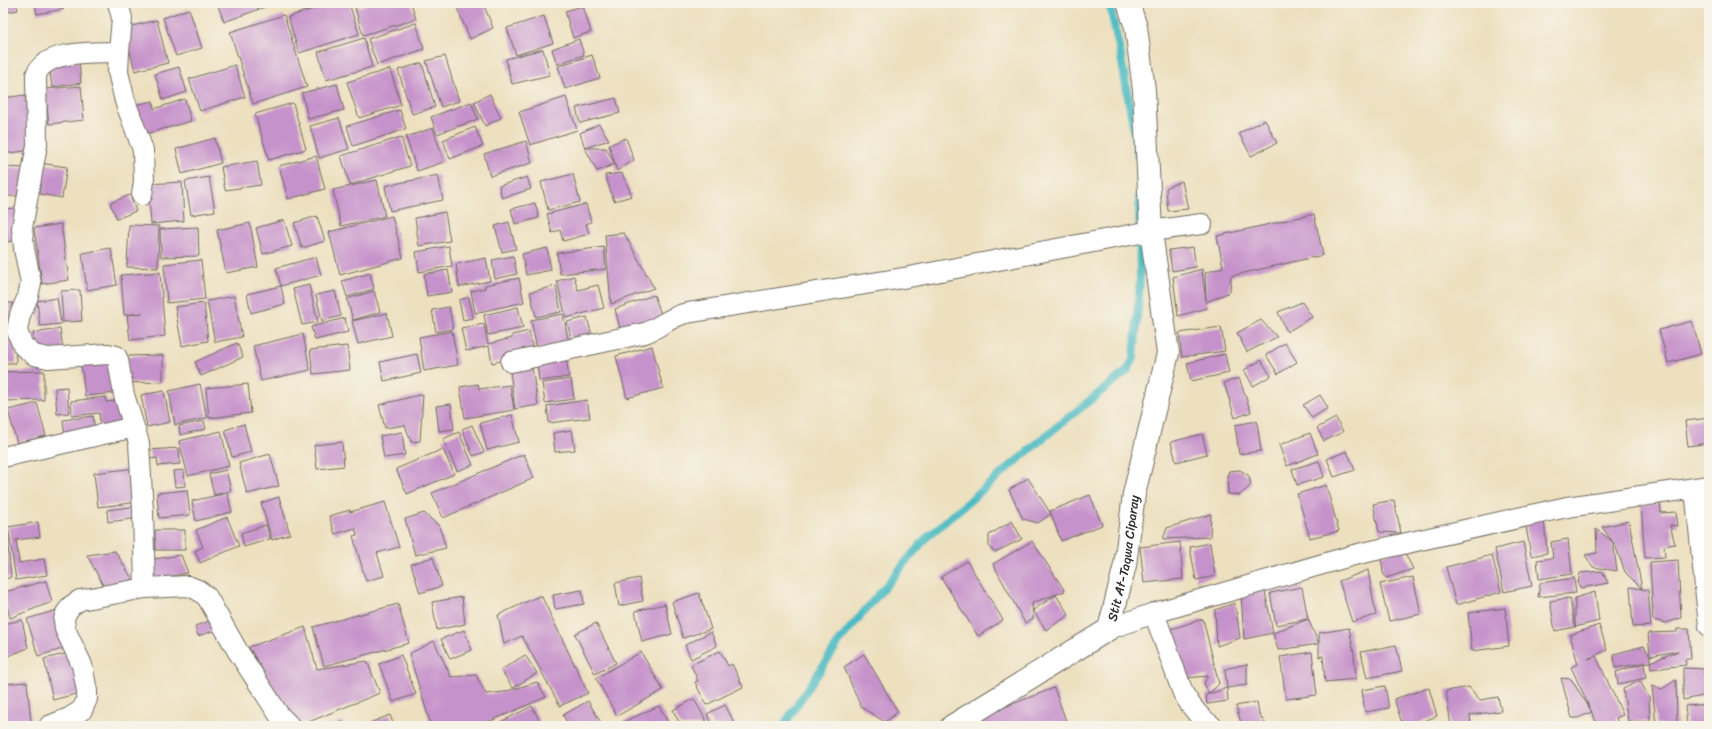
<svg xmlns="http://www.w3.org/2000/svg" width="1712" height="729" viewBox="0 0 1712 729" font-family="Sriracha,sans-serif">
<rect width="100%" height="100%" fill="#f7f3e8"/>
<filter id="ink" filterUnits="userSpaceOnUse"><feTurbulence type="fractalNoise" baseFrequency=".025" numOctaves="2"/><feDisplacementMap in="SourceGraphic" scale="8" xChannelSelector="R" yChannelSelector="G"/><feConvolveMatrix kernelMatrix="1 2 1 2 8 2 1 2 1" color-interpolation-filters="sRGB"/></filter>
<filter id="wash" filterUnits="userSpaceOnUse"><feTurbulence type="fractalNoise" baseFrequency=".012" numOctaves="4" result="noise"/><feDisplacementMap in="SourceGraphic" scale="16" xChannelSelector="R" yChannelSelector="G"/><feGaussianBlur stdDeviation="0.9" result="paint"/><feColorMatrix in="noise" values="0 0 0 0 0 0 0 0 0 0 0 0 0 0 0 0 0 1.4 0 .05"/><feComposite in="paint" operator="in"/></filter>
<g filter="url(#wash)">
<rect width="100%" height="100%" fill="#ede0bf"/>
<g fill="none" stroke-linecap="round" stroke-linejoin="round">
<path stroke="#4cbbc3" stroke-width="8" d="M1109 3 1121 56 1138 156
M783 726 841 639 926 538 1054 429 1127 371 1134 358 1140 279 1139 197"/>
</g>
<g id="blocks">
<path fill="#c692cb" d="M3 3H16L18 10 3 13Z
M35 3H63L64 9 37 14Z
M217 3H276L224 22Z
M332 3H349L359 34 299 53 288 17Z
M371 3H411L416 19 363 35 355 8Z
M455 3H483L493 28 470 39Z
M583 6 591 32 573 38 565 11Z
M189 9 202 48 176 56 163 18Z
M284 15 307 87 253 104 230 32Z
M544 16 553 43 516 55 507 28Z
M157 20 168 63 135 71 124 28Z
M416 23 424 49 377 65 368 39Z
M364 38 372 67 326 80 318 52Z
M579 39 584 55 557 64 552 49Z
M543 49 550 75 512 84 506 59Z
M592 55 600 78 565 89 558 66Z
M445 56 459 101 441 107 426 61Z
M79 61 81 83 52 87 49 64Z
M422 63 435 107 412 114 398 70Z
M235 65 245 97 200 111 189 79Z
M179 67 187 92 163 100 155 74Z
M390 69 401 105 359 118 347 82Z
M3 77 6 94 3 95Z
M337 84 344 110 308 119 302 93Z
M81 86 84 120 49 124 45 89Z
M490 94 501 118 485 126 474 102Z
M25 95 32 150 3 154V98Z
M566 97 577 130 530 145 519 112Z
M616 98 620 113 580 123 576 108Z
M185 99 191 121 142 135 135 105 153 101 154 109Z
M471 102 478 119 437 134 431 117Z
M293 103 306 149 269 160 255 114Z
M400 110 406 129 353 146 347 126Z
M339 118 349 149 319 158 310 126Z
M1265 120 1277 143 1251 156 1239 133Z
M599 124 609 140 585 148 580 133Z
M475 127 483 146 450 159 443 140Z
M433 128 444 162 417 171 406 137Z
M401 137 410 166 350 185 341 156Z
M215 138 221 163 182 174 176 149Z
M626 138 634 160 617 171 609 145Z
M526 141 532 163 490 176 484 154Z
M585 148H606L615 164 597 171Z
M316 156 325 189 288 199 279 166Z
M257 161 261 185 225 190 221 167Z
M40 163 67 167 62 198 35 193Z
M3 167 26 168 25 196H3Z
M622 173 632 196 614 201 605 175Z
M573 174 580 202 548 210 541 182Z
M438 175 443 200 390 211 385 186Z
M209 177 215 211 191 215 185 181Z
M527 177 531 189 502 198 499 186Z
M377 180 385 216 341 226 333 190Z
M1182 181 1188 209 1168 211 1166 188Z
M182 182 184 221 151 224 148 184Z
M130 195 136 211 117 219 110 203Z
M535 203 539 218 515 224 511 209Z
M586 204 591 222 586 224 589 234 563 241 560 230 552 233 547 214Z
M17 208 19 241 3 242V209Z
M445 212 450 241 419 246 415 218Z
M1314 214 1323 255 1231 276 1230 292 1206 302 1207 308 1178 316 1173 277 1202 269 1206 301 1205 273 1223 267 1217 236Z
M317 216 325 241 302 248 294 223Z
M392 216 403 258 340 275 329 232Z
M284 220 292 246 263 254 256 228Z
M509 222 516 249 502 252 495 226Z
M250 223 258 267 226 273 217 230Z
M61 224 69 280 42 284 34 228Z
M129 225 159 226 158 268 127 267Z
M198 227 199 256 161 257 160 229Z
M624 233 654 288 611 304 605 235Z
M449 246 452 266 419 272 416 252Z
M604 247 606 269 560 274 557 253Z
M1193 247 1196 267 1172 271 1169 250Z
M111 248 117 285 87 290 82 253Z
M547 248 551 270 526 275 522 254Z
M513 256 517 274 495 279 492 260Z
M316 257 321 275 281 286 276 268Z
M486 258 490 281 459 287 456 264Z
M201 260 205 299 167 303 164 264Z
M448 270 452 292 427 296 424 274Z
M160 272 165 336 130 340 127 315 143 313 124 315 121 275Z
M370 273 374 289 347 297 342 281Z
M574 276 578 290 598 285 604 308 566 318 557 281Z
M519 278 524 302 475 313 471 291 485 288V285Z
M309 285 318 322 302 325 293 289Z
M281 286 285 304 251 313 247 294Z
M556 286 561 312 536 317 530 292Z
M80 290 82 321 63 322 61 291Z
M335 291 341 316 322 321 316 295Z
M374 291 380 312 353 320 347 299Z
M654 295 662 317 621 332 615 309Z
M234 296 242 337 215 342 207 301Z
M469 297 473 318 463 320 459 300Z
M57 298 61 324 40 326 37 301Z
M1302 302 1312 317 1287 332 1278 312Z
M3 303H13L16 363H3Z
M204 303 208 341 182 346 175 307Z
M449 307 453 329 436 332 432 310Z
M518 307 523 328 488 335 484 315Z
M387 313 392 336 358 344 352 321Z
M563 314 569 343 537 349 531 320Z
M587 317 592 336 572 341 567 322Z
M345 318 348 332 315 340 311 327Z
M1261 320 1277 337 1247 352 1237 333Z
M1692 321 1701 354 1668 363 1659 330Z
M484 324 488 344 512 338V335L529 331 534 354 492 363 489 346 466 351 461 328Z
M1221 327 1225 351 1182 357 1179 333Z
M60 329 63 349 35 353 33 333Z
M452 331 458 365 424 371 419 337Z
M303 334 310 370 261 381 253 346Z
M237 343 243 357 201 376 195 362Z
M1285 343 1297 362 1278 374 1266 355Z
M347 346 350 370 313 374 310 350Z
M652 346 663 388 627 398 616 356Z
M417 354 421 373 384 381 380 362Z
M1225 354 1229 373 1191 381 1187 363Z
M163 355V382L127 383V356Z
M113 357 117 393 85 396 81 361Z
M566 358 569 377 539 381 537 362Z
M1261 360 1271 376 1253 386 1244 370Z
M532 367 538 405 515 409 510 371Z
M44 371V400L3 401V372Z
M1239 378 1251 412 1235 418 1224 383Z
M571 379 574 399 545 403 542 383Z
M200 384 207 418 175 425 169 391Z
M248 384 251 413 209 418 206 388Z
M478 384 479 389 510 385 514 410 465 418 460 387Z
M67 387 69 413 57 414 55 388Z
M164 391 170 422 147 427 141 395Z
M423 394 420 441 411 442 405 425 385 428 379 405Z
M1320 395 1328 408 1312 418 1303 405Z
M106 397V402L123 400 126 428 101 431 99 413 72 416 71 401Z
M587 400 590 418 549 423 547 406Z
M37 403 46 436 17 443 8 410Z
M451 404 454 429 439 431 436 406Z
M512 415 519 442 487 450 480 423Z
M93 416 95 434 65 437 63 420Z
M1336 418 1343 432 1324 441 1317 428Z
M1709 418V443L1688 446 1685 421Z
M204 421 206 429 180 435 179 426Z
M1257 421 1261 451 1239 454 1235 425Z
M244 424 251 452 232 457 225 430Z
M472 425 484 452 473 456 462 429Z
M572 430 575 450 555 452 553 433Z
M221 431 229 466 188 476 179 441Z
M402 432 405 455 384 458 380 436Z
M459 432 473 465 457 471 443 439Z
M1310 433 1318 454 1287 466 1279 445Z
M1202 434 1207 454 1176 462 1171 442Z
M342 442 344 466 317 469 314 445Z
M179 448 180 464 158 466 157 458 150 459 149 450Z
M443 449 454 474 407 494 396 469Z
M1347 451 1355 470 1334 477 1327 459Z
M270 454 279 486 247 494 239 463Z
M524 454 534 478 443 518 432 493Z
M1319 461 1324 477 1297 485 1292 469Z
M136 468 140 502 98 507 94 473Z
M184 470 185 486 175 487 173 471Z
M226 470 231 491 214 495 209 474Z
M1240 470 1249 476 1251 485 1240 495 1228 494 1227 476 1229 471Z
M1028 478 1051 514 1038 523 1023 519 1009 490Z
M1326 485 1339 531 1310 538 1297 494Z
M187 490 190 515 159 518 157 493Z
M227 493 232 512 196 521 192 501Z
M1090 495 1102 525 1061 541 1050 511Z
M279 497 290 534 272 540 261 503Z
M1394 500 1401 533 1379 532 1373 504Z
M385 502 399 547 377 553 384 576 366 581 353 536 357 535 355 528 335 534 329 516 350 510V512Z
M1660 503 1661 513 1676 512 1678 526 1670 525 1675 544 1664 546 1665 557 1645 558 1641 505Z
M138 506 139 518 108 522 107 510Z
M424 513 439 526 446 548 415 555 405 519Z
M1211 514 1210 537 1163 539 1167 528Z
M227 517 239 546 200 563 195 551 203 547 196 530Z
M1544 518 1547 553 1531 556 1525 520Z
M1012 521 1022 539 995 552 989 547V535Z
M1629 521 1642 589 1625 572 1615 545 1602 527Z
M38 522 40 537 16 540 19 563 44 559 47 575 16 580 8 527Z
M266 525 270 539 244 547 241 533Z
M1596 529 1613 542 1617 571 1593 567 1585 555 1597 553Z
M155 530H185V550H155Z
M7 532 11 577 3 580V533Z
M1568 539 1572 574 1539 579 1537 560 1553 558 1551 542Z
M1032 541 1065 591 1032 603 1033 619 1025 623 993 564Z
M1180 542 1183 579 1144 583 1140 547Z
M1523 542 1532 586 1504 592 1495 549Z
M1210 543 1215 576 1196 580 1190 547Z
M1403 549 1413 569 1386 578 1383 573 1381 555Z
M115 551 136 585 105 589 87 555Z
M181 555 188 573 152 580 154 559Z
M1492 555 1501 592 1456 605 1446 567Z
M433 557 442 586 420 593 411 564Z
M1678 560 1681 618 1666 623 1653 620 1650 562Z
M967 561 1003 620 978 636 941 577Z
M1368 570 1376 615 1352 622 1339 581Z
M1602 571 1608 583 1581 588 1578 583 1580 573Z
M1413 577 1421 614 1389 621 1380 584Z
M639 578 643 601 619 606 615 583Z
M1574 578 1576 593 1538 597 1540 583Z
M46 581 52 602 10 618 4 592Z
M1264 586 1273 633 1244 639 1241 594Z
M1302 587 1308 619 1276 625 1270 593Z
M1630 587 1648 590 1651 626 1633 627Z
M582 590 584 604 555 609 553 595Z
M1595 592 1599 621 1575 627V598Z
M699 593 711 629 683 638 672 602Z
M541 595 588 693 560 706 522 636 504 644 498 615Z
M1056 595 1069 615 1046 630 1033 610Z
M462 597 465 624 437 630 432 602Z
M1570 598 1575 627 1555 631 1550 601Z
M1235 603 1240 638 1217 646 1215 610Z
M398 604 409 643 324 666 313 627Z
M665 604 672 634 642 642 635 611Z
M1505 608 1509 646 1472 651 1468 613Z
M57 610 65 648 38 656 27 619Z
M1203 619 1219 684 1209 694 1204 683 1208 676 1184 678 1171 629Z
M1308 619 1319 644 1278 650 1273 633Z
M22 620 28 648 3 658V624Z
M212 620 216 630 198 636 195 626Z
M596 623 616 663 595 674 575 634Z
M1599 625 1607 650 1588 659 1596 656 1623 715 1616 718 1619 726H1603L1604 723 1598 726 1571 667 1578 664 1570 635Z
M305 627 317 669 367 661 380 693 306 723 290 718 249 647Z
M1349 628 1354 653 1356 679 1325 682 1323 656 1319 657V633Z
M1677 629H1689L1691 659H1685L1686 665 1651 669 1650 662 1678 651 1650 656 1648 633 1677 632Z
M464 630 472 650 450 659 441 639Z
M711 632 717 646 691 659 685 645Z
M434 641 451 677 476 675 486 694 504 692 537 682 546 697 479 726H420L430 722 409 654Z
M1396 645 1402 671 1367 678 1361 652Z
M1644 646 1650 656V662L1615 668 1614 654Z
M720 651 728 666 732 664 743 687 706 705 695 682 698 681 691 665Z
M73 652 83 692 53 700 44 659Z
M641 652 663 690 617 716 596 678Z
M1312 652 1317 695 1286 699 1280 657Z
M864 654 898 712 885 722 861 707 844 667Z
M401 655 416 694 393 702 379 664Z
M525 655 537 673 513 688 501 670Z
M1644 663 1646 678 1618 684 1616 672Z
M1247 664V685L1227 688 1225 669Z
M1683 668 1704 669 1703 696 1683 700Z
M1561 678 1571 679 1592 712 1578 718H1572Z
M1676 680 1677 724 1673 726 1656 725 1652 686 1662 689Z
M1640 681 1649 697 1650 722 1628 721 1623 689Z
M27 682 31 722 6 725 3 684Z
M1385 686 1389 708 1365 712 1362 690Z
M1469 687 1480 700 1498 697 1501 711 1470 715 1471 726H1451L1446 691Z
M1054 688 1068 726H981L978 717Z
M1227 688 1228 701 1207 704 1206 695Z
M1429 688 1437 716 1410 726H1403L1394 699Z
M694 699 709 726H681L673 710Z
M588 701 603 726H569L563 715Z
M1257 702 1259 714 1267 726H1242L1236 706Z
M1709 704V726H1687L1685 706Z
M725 705 736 726H713L707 714Z
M532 706 542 726H493Z
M659 706 670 726H617L616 725Z
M390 715 394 726H362Z
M342 721 344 726H329Z"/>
</g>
</g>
<g filter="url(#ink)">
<use href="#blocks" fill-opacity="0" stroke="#6f6a5f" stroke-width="1"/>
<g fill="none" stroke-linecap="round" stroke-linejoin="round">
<defs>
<path id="minor" d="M118 3 122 18 119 52C96 53 45 49 36 75L37 145 22 228 24 249 31 283 28 296 20 315 17 331 23 346 34 355 48 358 108 354 116 356 118 360 124 395 139 443 143 511 145 588
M119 52 118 72 125 101 143 150 144 181 142 195
M511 362 645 333C661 327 671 316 687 313L909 277 1151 231 1202 224
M3 457 134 427
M1695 489 1709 626
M1154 613 1183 693C1191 707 1199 718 1212 726
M1109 629 1154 613 1354 555 1567 507 1709 486
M49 726 69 718 82 710 87 699V691L82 665 65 629 64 620 66 613 71 606 80 600 145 588 188 586 198 590 207 597 237 650 279 715 290 726"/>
<g id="secondary">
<path id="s1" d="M952 726 1109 629 1125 565 1134 494 1168 353 1151 231 1144 90 1136 27 1128 3"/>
</g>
</defs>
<use href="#minor" stroke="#6f6a5f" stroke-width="22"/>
<use href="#secondary" stroke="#6f6a5f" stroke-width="24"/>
<use href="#minor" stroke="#fff" stroke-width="20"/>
<use href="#secondary" stroke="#fff" stroke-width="22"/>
</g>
</g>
<g text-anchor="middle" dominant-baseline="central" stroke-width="3" stroke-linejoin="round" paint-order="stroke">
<g font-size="13" fill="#2b2b2b" stroke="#f7f3e8">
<text stroke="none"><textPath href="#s1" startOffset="257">Stit At-Taqwa Ciparay</textPath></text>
</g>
</g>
<rect width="1712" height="729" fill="none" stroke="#f7f3e8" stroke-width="16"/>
</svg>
